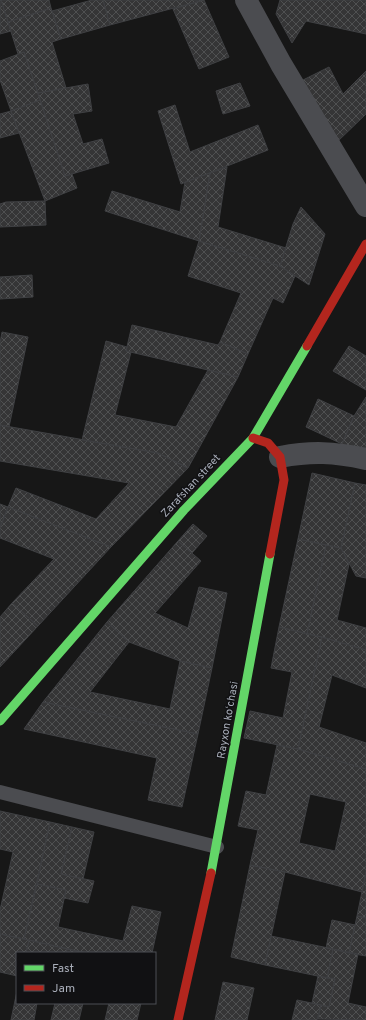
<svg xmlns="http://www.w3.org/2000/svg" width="366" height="1020" viewBox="0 0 366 1020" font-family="Overpass,sans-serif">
<defs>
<pattern id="building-cross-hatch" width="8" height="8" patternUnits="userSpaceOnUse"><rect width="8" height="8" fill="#353536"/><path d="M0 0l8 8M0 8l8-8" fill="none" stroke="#4f5051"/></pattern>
</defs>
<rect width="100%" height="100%" fill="#171717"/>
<path fill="url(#building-cross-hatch)" stroke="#3f4043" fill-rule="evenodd" d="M0 0H1L11 31 0 34Z
M1 0H49L51 8 8 22Z
M92 0H103L110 25 61 39 52 11Z
M103 0H204L110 25Z
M204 0 229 57 199 69 173 9Z
M280 0H366V34L306 21 292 43 276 14Z
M51 8 61 39 52 42 66 88 38 93 24 52 18 54 8 22Z
M24 52 40 100 11 111 0 80V61Z
M329 67 343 94 366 71V114L336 143 303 80Z
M240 83 250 106 223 114 216 91Z
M88 84 92 111 73 114 83 144 102 139 109 163 65 176 38 93Z
M40 100 65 176 72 174 77 188 45 201 11 111Z
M175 105 190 152 258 125 268 150 181 184 158 111Z
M11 111 19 133 0 138V114Z
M227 167 218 227 286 248 280 266 199 241 210 173Z
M210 173 199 241 105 211 112 191 180 212 185 182Z
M45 201 46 225 0 227V204L6 202Z
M301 207 325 234 309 285 280 266 293 224Z
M199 241 280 266 295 276 283 303 273 298 248 354 220 342 241 293 188 276Z
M32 275 33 297 0 299V277Z
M132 325 218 345 220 342 248 354 238 377 126 351Z
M2 332 28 337 9 427 0 425V343Z
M106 341 127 347 126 351 131 352 115 415 176 427 208 370 238 377 188 468 158 453 82 440Z
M349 346 366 356V390L333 371Z
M366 397V452L342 444 354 416Z
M318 399 354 416 342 444 306 427Z
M0 425 158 453 188 468 111 547 8 507 16 488 96 519 129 483 0 461Z
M312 473 355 483 341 548 298 539Z
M355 483 366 485V578L356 576 341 548Z
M0 504 8 507 0 528Z
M8 507 111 547 38 626 12 603 54 559 0 538V528Z
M193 524 207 536 192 553 178 541Z
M298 539 326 545 307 634 279 627Z
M178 541 201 561 155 613 188 628 199 587 227 593 212 668 180 661 129 642 107 622Z
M326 545 341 548 349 564 337 620 366 628V650L322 637 307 634Z
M12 603 38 626 0 667V617Z
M107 622 129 642 90 692 170 709 180 661 212 668 198 734 43 702Z
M279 627 322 637 298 749 244 738 250 711 283 718 292 672 271 668Z
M322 637 366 650V688L332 675 319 727 366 743V769L298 749Z
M43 702 198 734 182 807 148 800 157 758 24 729Z
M277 745 298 749 366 769V872L362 892 285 872 250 865 258 830 238 826 246 791 266 795ZM310 794 346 802 335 851 299 843Z
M0 811 50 822 24 939 0 934V910L13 852 0 849Z
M50 822 72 827 61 874 94 881 88 903 64 898 66 890 37 884Z
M72 827 94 832 83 879 61 874Z
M250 865 285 872 265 965 231 957Z
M366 872V918L357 916Z
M37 884 66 890 58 927 123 941 132 906 161 912 152 953H87L24 939Z
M357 916 366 918V956L349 953Z
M332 920 355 925 349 953 326 948Z
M0 934 29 940 26 953H17V976L0 972Z
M271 936 333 949 327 978 265 965Z
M29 940 67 949 66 953H26Z
M67 949 87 953H66Z
M333 949 358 954 348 1003 366 1007V1020L318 1019 321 1005 329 1007 335 979 327 978Z
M318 976 335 979 329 1007 312 1003Z
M223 982 254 988 247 1020H215Z
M17 991V1003H37L34 1020H11Z
M297 1000 321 1005 317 1020H292Z
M55 1003H83L79 1020H51Z
M109 1003H141L137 1020H105Z"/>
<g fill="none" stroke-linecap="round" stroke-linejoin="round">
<path stroke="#4b4c50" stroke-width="14" d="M0 792 217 847"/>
<path stroke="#4b4c50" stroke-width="22" d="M246 0 281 64 366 206
M280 457C312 451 334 452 366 459"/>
<path stroke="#63d668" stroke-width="9" d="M0 721 184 510 253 438 307 346
M211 873 270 554"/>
<path stroke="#b3261e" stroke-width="9" d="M307 346 366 244
M253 438 268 443 280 457 284 480 270 554
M178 1020 211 873"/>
</g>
<g text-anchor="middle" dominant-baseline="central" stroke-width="3" stroke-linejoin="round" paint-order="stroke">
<g font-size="11" fill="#a8adb8" stroke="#111113">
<text transform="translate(191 486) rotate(-47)">Zarafshan street</text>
<text transform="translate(228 720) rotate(-80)">Rayxon koʻchasi</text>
</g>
</g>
<rect x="16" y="952" width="140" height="52" fill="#111113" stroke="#4d4f55"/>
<rect x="24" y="965" width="20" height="6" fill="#63d668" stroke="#4d4f55"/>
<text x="52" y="972" font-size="12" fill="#a8adb8">Fast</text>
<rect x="24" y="985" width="20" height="6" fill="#b3261e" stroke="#4d4f55"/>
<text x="52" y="992" font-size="12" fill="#a8adb8">Jam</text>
</svg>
